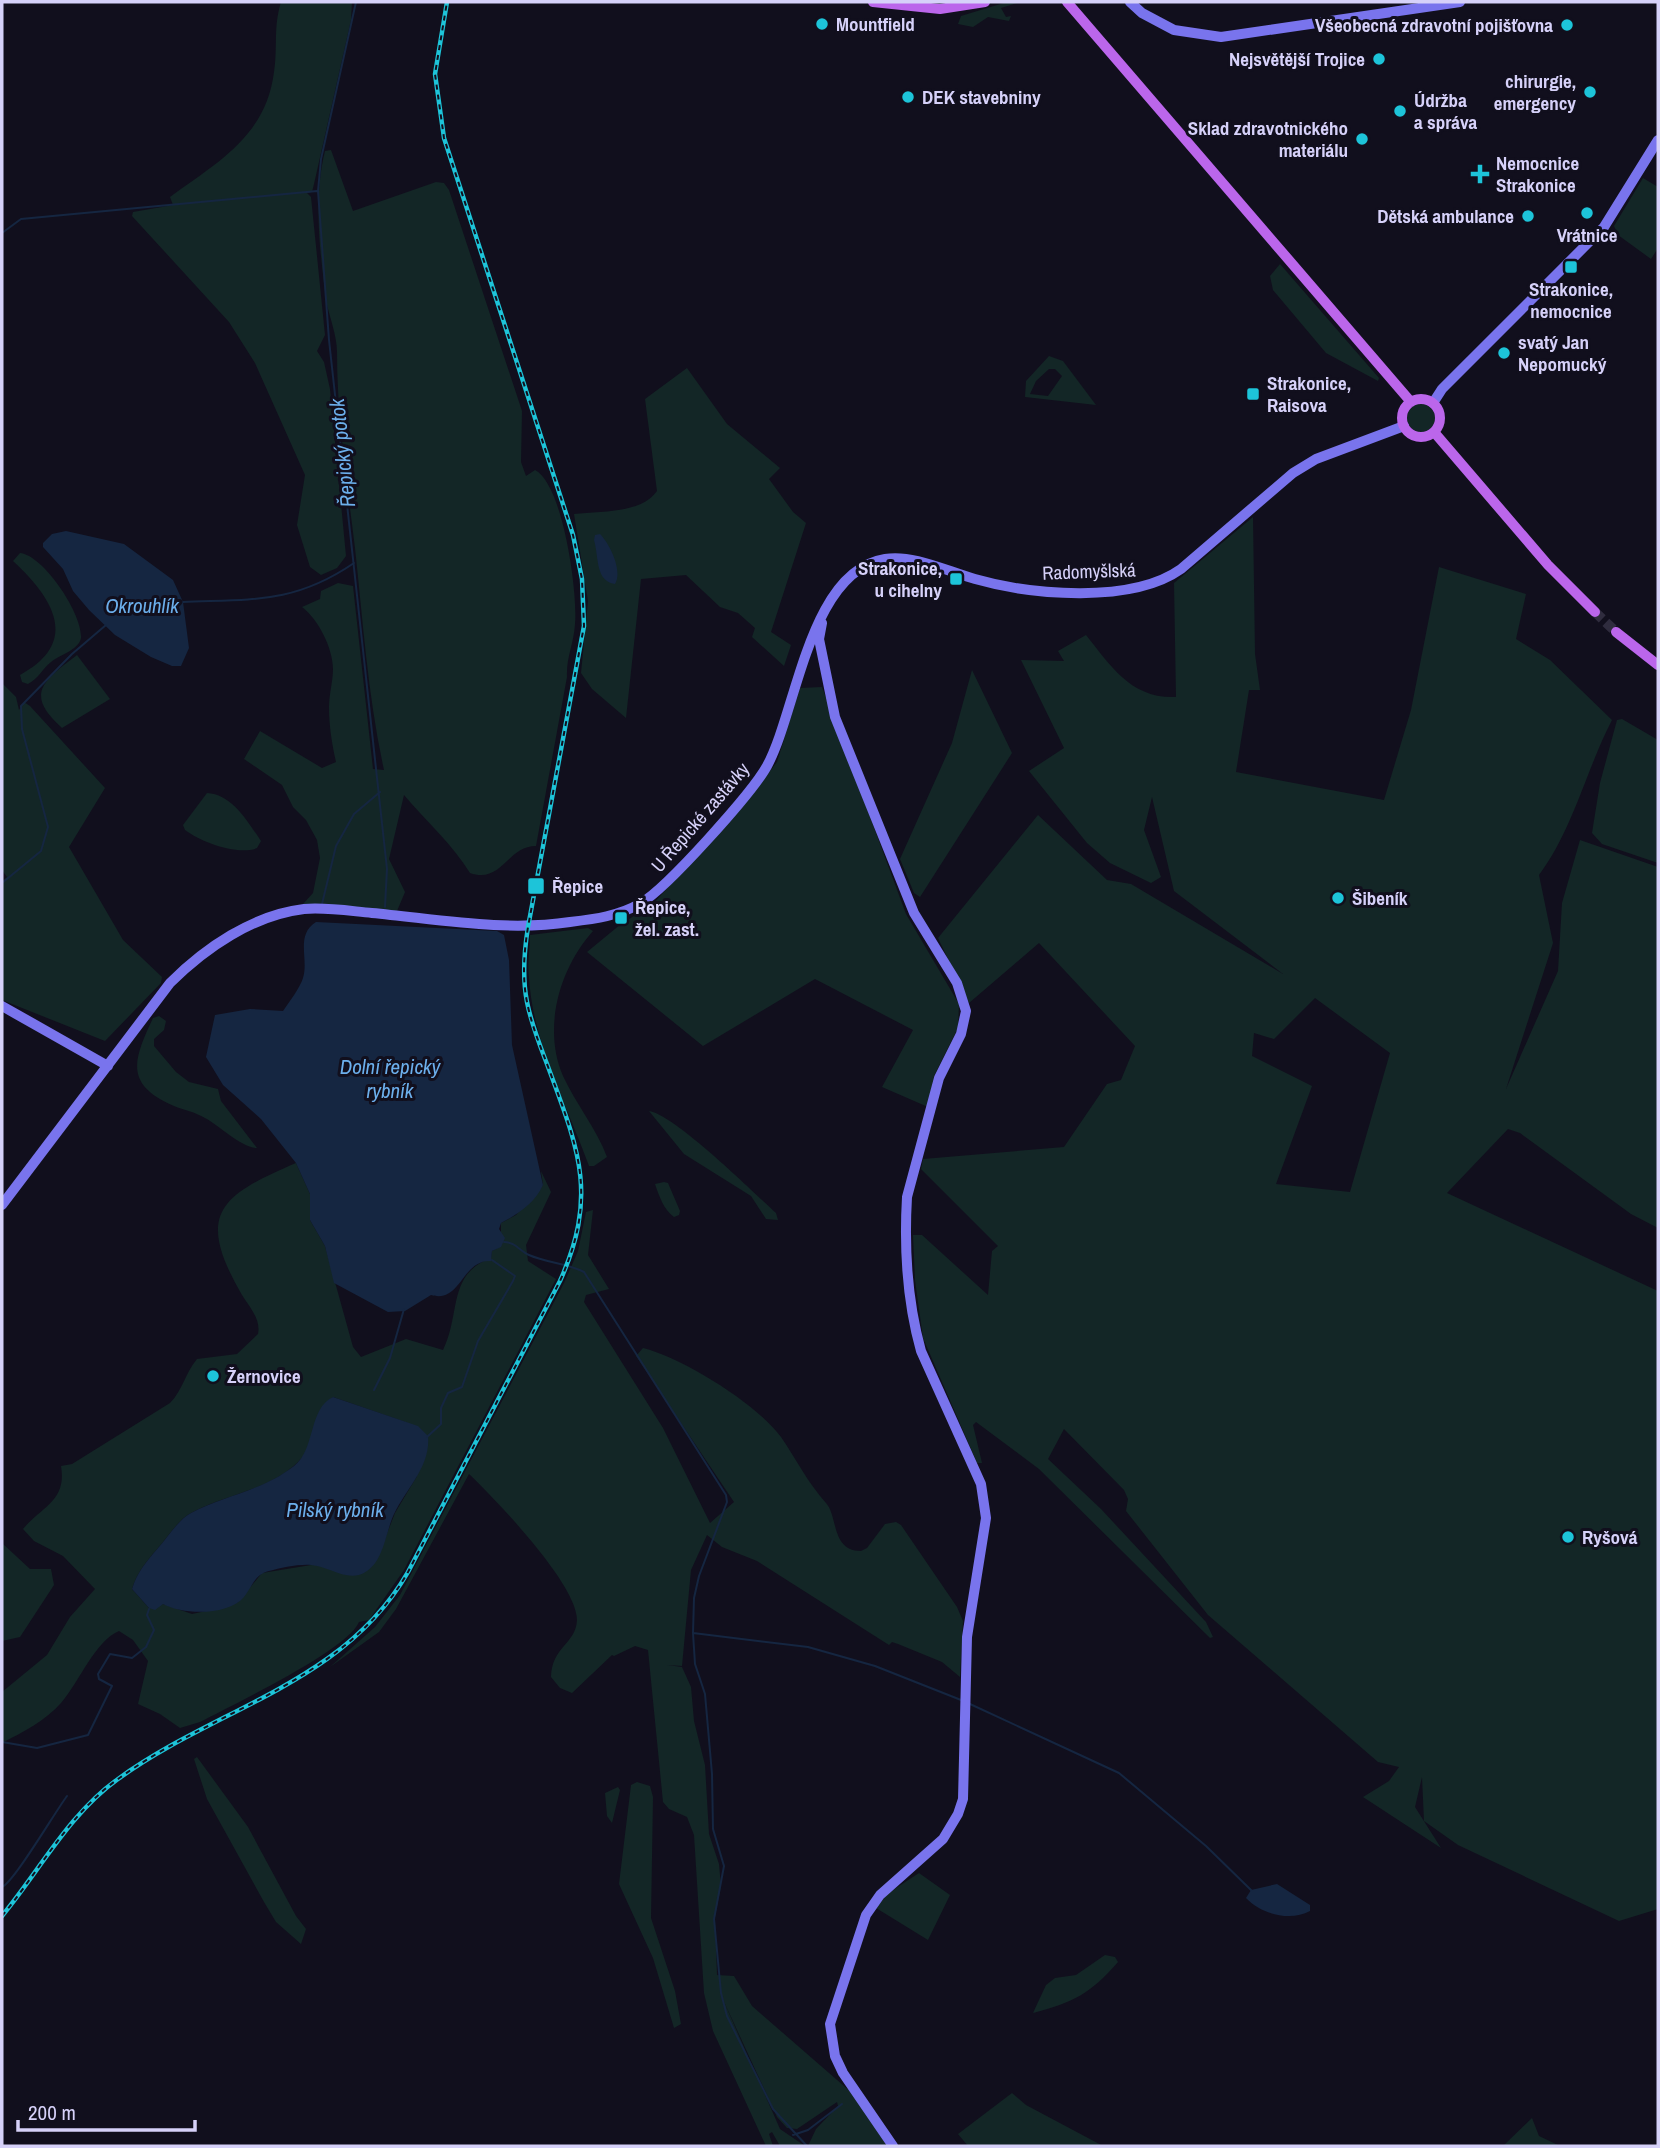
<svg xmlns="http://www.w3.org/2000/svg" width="1660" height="2148" viewBox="0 0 1660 2148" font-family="'Archivo Narrow',sans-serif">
<rect width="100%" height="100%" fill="#110f1d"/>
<path fill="#132626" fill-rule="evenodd" d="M281 2H352L351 20 314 184 312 192 307 193 311 197 325 335 317 351 324 362 330 389 346 556 337 568 321 575 310 567 297 525 305 475 255 363 229 322 132 216 133 212 173 205 170 197C218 162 266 136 274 72 278 47 273 28 281 2Z
M1007 2H1020L1001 8 1006 17 1011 16 1009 21 988 17 973 27 958 24 961 16Z
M331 150 353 211 436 182 444 183 449 190 522 411 521 462 526 476 535 470C563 484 578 593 575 624 574 643 566 658 567 677L536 846C507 846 502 884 470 873 453 845 426 821 404 795L389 859 405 892 397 911 303 904 313 893 320 858 317 840 306 820 293 807 282 785 244 759 260 731 322 768 336 762C332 744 329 726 329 707 329 694 333 681 333 669 333 648 318 619 302 607L320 599 321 591 338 583 353 586 373 769 384 770C368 697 363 622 355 548 347 483 337 417 337 352 337 335 329 316 326 300 320 251 313 199 325 151Z
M1643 178 1658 187V248L1651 259 1618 235 1614 226Z
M1280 264 1379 378 1378 381 1326 353 1273 290 1270 276Z
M1049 356 1063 361 1096 405 1025 397 1026 381ZM1049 369H1055L1062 376 1048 396 1030 394 1036 381Z
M687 368 727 424 780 468 769 479 793 512 806 523 771 632 791 645 784 666 752 637 755 628 738 613 720 607 686 575 641 579 626 718 592 689 581 673 588 601 574 514C599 511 641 514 657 491L645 399Z
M1407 418a14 14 0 1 1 28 0a14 14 0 1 1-28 0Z
M1253 517 1255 654 1260 690H1249L1236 772 1384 800 1411 710 1439 567 1526 594 1516 639 1550 660 1612 720C1586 770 1573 830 1539 875L1553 943 1506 1089 1558 971 1562 903 1580 840 1658 867V1228L1631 1214 1520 1133 1508 1129 1447 1193 1658 1291V1909L1619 1921 1458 1845 1424 1821 1422 1777 1415 1807 1441 1848 1363 1797 1389 1781 1399 1767 1378 1762 1208 1615 1126 1511 1128 1499 1124 1490 1064 1429 1048 1459 1101 1509 1206 1622 1213 1637 1210 1638 1039 1469 976 1422 973 1425 982 1463H977L923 1338 915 1280 913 1235H922L988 1295 992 1251 998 1246 921 1169 923 1159 1064 1147 1107 1084 1121 1080 1135 1046 1039 943 969 1003 938 938 1038 815 1107 880 1131 884 1283 974 1174 891 1152 797 1144 830 1161 877 1151 883 1110 863 1087 843 1029 771 1064 748 1021 660 1064 661 1058 651 1086 635C1111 666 1131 699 1176 697L1174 583ZM1315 998 1390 1053 1350 1192 1276 1184 1312 1086 1252 1056 1254 1033 1274 1039Z
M20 553C43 555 83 614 81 638 79 650 59 655 51 662 43 668 38 679 28 684L22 682 20 675C81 642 53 598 13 561Z
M77 655 110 699 62 728C24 694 43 681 77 655Z
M972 670 1012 753 920 897 914 893 900 859 952 743Z
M2 683 16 697 19 710 24 702 30 706 105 788 69 847 123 940 162 977 161 983 105 1041 2 1000V881L7 877 2 870Z
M822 687 906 914 959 1004 958 1028 934 1076 928 1107 882 1087 913 1030 815 979 703 1046 587 952 621 924 653 904 759 785 777 762 800 688Z
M1622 719 1658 740V863L1602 844 1592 833 1600 783 1617 720Z
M207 793C232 794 248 822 261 841L257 848C238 856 201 842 185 830L183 825Z
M588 928 593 931C560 968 542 1027 563 1076 576 1104 596 1128 607 1157L594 1166H589C567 1105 533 1043 529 978 527 964 530 949 530 935Z
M159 1016 166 1021 164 1030 154 1039V1046L176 1072 189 1082 218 1089 221 1101 257 1148C240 1147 220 1126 205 1118 195 1112 184 1110 174 1106 123 1084 134 1059 153 1018Z
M649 1111C675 1115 753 1192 776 1213L778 1220 766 1219 751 1196 684 1154Z
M296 1163 310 1194V1220L325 1246 353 1347 361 1357 406 1339 443 1350C461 1314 447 1274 491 1258L492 1251 501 1246V1223L516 1215 543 1185 541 1171 551 1192 526 1245 528 1261 556 1279 404 1570 369 1620 359 1622C348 1650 232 1705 200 1722L180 1728 160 1714 138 1704 148 1661 133 1640 119 1631C95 1641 80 1681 61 1703 45 1721 23 1732 2 1743V1692L47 1655 70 1617 95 1589 63 1556 34 1541 23 1529C42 1506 67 1501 61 1466L72 1464 170 1403C183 1390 185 1373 197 1359L237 1354 258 1334C261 1319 250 1308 242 1295 195 1214 219 1196 296 1163ZM333 1397 408 1423 417 1476 395 1513 379 1554 262 1573 238 1602 220 1608 192 1614 163 1604 149 1608 132 1589C137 1572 147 1561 158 1548 168 1537 178 1520 191 1513 226 1494 268 1491 298 1462 316 1445 311 1418 333 1397Z
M664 1182 668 1183 680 1211 679 1215 674 1217C664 1210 659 1196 655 1184Z
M593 1210 588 1255 609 1289 586 1295 584 1302 663 1428 710 1523 734 1502 636 1356 643 1348C683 1358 757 1404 781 1437 796 1459 808 1483 826 1503 838 1516 831 1551 861 1551L867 1548 885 1524 896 1522 901 1525 957 1607 963 1621 960 1677 942 1662 898 1644 892 1642 889 1645 757 1561 722 1547 707 1535 691 1570 682 1666 667 1665 682 1667 691 1687 694 1721 705 1765 709 1834 719 1864 721 1886 715 1917 717 1975 734 1976 752 2006 852 2093 887 2146H808L816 2129 838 2106 837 2102 797 2129 787 2128 777 2117 721 1995 780 2129 805 2146H780L772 2132 769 2134 773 2146H766L713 2031 704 1993 694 1835 687 1817 669 1809 663 1802 648 1650 635 1646 614 1656 612 1655 572 1693 560 1688 551 1677C552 1646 576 1644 577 1620 577 1584 496 1500 469 1474L396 1609 379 1632 330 1667 375 1627 400 1595 564 1283 578 1251 586 1212Z
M2 1543 30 1569H51L54 1585 20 1637 2 1641Z
M197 1757 248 1827 296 1916 306 1929 301 1944 276 1922 264 1902 207 1799 194 1759Z
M637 1782 650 1786 653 1797 651 1918 675 1991 681 2024 674 2028 653 1958 619 1884 631 1785Z
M618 1787 620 1790 612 1823 607 1816 605 1793Z
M919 1873 950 1895 928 1940 876 1908 887 1894Z
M1105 1955 1115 1957 1118 1962C1090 1994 1074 2002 1033 2013L1046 1985 1055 1978 1076 1975Z
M1012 2093 1026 2105 1103 2146H968L958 2134Z
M1532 2118 1539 2136 1560 2146H1503Z"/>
<path fill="#152641" d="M66 531 124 544 173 580 183 602 189 648 181 666H172L151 657 115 635 89 610 73 591 63 569 43 547V543L52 534Z
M600 534C610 544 623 571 615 584 595 581 599 557 594 540L595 535Z
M316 922 497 931 504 935 509 960 512 1045 543 1185C535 1203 518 1214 501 1223L499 1229 505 1238 501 1247 492 1251 491 1261C462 1259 461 1304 431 1295L405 1311 388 1312 334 1283 325 1246 310 1220V1194L296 1163 261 1119 223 1085 206 1057 215 1015 250 1009 283 1011C289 1002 300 988 303 978 309 959 295 935 316 922Z
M333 1397 418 1426 428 1436C431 1466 406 1489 394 1514 386 1531 384 1560 367 1571 349 1584 329 1566 311 1565 298 1564 281 1568 269 1571 254 1575 253 1586 244 1597 228 1616 183 1615 163 1604L155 1610 149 1608 132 1589C137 1572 147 1561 158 1548 168 1537 178 1520 191 1513 225 1495 262 1491 294 1466 316 1449 308 1409 333 1397Z
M1277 1884 1310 1905V1911C1290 1922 1261 1914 1246 1898L1251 1890Z"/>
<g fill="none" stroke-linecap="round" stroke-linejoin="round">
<path stroke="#152641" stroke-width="2" d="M356 2 321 159 318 191 329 340 387 869 385 907
M2 233 21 219 317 191
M183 602C252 599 294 604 354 563
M2 883 41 851 48 827 22 729 21 706 72 654 106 625
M322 904 336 846 354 814 380 792
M504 1242C515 1242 520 1251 529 1255 547 1263 567 1263 584 1272L726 1495 727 1502 699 1576 694 1598 693 1633 695 1664 705 1694 712 1774 713 1829 724 1866 714 1919 721 1993 727 2016 773 2109 807 2146
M374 1390 390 1358 404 1309
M427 1437 441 1424V1408L448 1393 462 1387 478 1341 513 1281 515 1276 492 1260
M693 1633 808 1647 875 1666 961 1700
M970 1704 1119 1773 1206 1846 1251 1890
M2 1742 37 1748 88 1735 112 1686 99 1679 98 1674 110 1654 132 1658 146 1647 154 1630 147 1615 149 1609
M2 1887C14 1882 55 1812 67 1796
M793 2135 808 2130 842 2104"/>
<path stroke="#2f2c3e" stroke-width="10" stroke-dasharray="10 5" stroke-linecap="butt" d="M1595 612 1616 632"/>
<path stroke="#7974ed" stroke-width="10" d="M1130 2 1142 13 1174 30 1221 37 1460 2
M1433 403 1442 389 1604 227 1658 140
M822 623 819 639 835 717 914 913 957 983 966 1011 961 1034 939 1078 907 1197C904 1249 907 1301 921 1351L981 1484 986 1518 967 1637 963 1799 958 1814 943 1839 880 1895 866 1915 830 2024 835 2056 843 2073 893 2146
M2 1006 108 1066
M2 1205 170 983C205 948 253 915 304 909 326 907 350 911 372 913 437 919 505 932 570 922 595 919 619 916 641 903 667 888 752 793 767 766 797 711 809 571 885 559 913 554 949 572 975 579 1031 595 1132 604 1181 569L1293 473 1316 459 1404 426"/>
<path stroke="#bb66eb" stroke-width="10" d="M873 2 940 9 985 2
M1067 2 1411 402
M1402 418a19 19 0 1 1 38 0a19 19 0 1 1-38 0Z
M1434 432 1548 565 1595 612
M1616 632 1658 665"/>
<defs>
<path id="rail" d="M2 1916C40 1870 69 1814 118 1779 217 1707 344 1684 408 1572L560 1281C599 1194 578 1148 547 1064 539 1043 531 1023 527 1002 522 977 524 952 528 927L584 626 582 579 573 535 444 138 435 74 447 2"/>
</defs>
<use href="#rail" stroke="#1dc4d9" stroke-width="4.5"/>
<use href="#rail" stroke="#110f1d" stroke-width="2" stroke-dasharray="5" stroke-linecap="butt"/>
</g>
<g fill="#1dc4d9" stroke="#110f1d" stroke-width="2.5">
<circle cx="822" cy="24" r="7"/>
<circle cx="1567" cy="25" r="7"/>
<circle cx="1379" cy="59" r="7"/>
<circle cx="1590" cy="92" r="7"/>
<circle cx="908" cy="97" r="7"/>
<circle cx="1400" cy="111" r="7"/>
<circle cx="1362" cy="139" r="7"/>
<path d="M1476.5 163.5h7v7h7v7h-7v7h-7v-7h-7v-7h7z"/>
<circle cx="1587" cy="213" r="7"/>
<circle cx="1528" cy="216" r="7"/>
<rect x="1564" y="260" width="14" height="14" rx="3.5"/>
<circle cx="1504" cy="353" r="7"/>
<rect x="1246" y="387" width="14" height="14" rx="3.5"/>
<rect x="949" y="572" width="14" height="14" rx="3.5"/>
<rect x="527" y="877" width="18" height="18" rx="3.5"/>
<circle cx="1338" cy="898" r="7"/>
<rect x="614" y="911" width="14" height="14" rx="3.5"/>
<circle cx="213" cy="1376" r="7"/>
<circle cx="1568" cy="1537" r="7"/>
</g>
<g text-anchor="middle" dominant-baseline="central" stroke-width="6" stroke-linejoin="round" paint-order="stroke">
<g font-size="19" font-weight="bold" fill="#d6d1f9" stroke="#110f1d" text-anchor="start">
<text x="836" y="24">Mountfield</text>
<text x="1553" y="25" text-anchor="end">Všeobecná zdravotní pojišťovna</text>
<text x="1365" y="59" text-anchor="end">Nejsvětější Trojice</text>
<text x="1576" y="81" text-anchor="end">chirurgie,<tspan x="1576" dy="22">emergency</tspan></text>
<text x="922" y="97">DEK stavebniny</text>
<text x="1414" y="100">Údržba<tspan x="1414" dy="22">a správa</tspan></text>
<text x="1348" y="128" text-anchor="end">Sklad zdravotnického<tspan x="1348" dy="22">materiálu</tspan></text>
<text x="1496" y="163">Nemocnice<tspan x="1496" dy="22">Strakonice</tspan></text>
<text x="1514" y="216" text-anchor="end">Dětská ambulance</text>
<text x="1587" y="235" text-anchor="middle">Vrátnice</text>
<text x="1571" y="289" text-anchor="middle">Strakonice,<tspan x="1571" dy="22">nemocnice</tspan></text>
<text x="1518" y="342">svatý Jan<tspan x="1518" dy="22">Nepomucký</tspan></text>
<text x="1267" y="383">Strakonice,<tspan x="1267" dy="22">Raisova</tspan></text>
<text x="942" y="568" text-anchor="end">Strakonice,<tspan x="942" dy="22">u cihelny</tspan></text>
<text x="552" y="886">Řepice</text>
<text x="1352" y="898">Šibeník</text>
<text x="635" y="907">Řepice,<tspan x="635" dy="22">žel. zast.</tspan></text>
<text x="227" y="1376">Žernovice</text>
<text x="1582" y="1537">Ryšová</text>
</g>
<g font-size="19" fill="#d6d1f9" stroke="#110f1d">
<text transform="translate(1089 571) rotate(-2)">Radomyšlská</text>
<text transform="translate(700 817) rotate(-49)">U Řepické zastávky</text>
</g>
<g font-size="21" font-style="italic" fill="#6cafec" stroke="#110f1d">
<text transform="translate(342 453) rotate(-96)">Řepický potok</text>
<text x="142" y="605">Okrouhlík</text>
<text x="390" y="1066">Dolní řepický<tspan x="390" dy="24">rybník</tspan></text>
<text x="335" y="1509">Pilský rybník</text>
</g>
</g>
<rect width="1660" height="2148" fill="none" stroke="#d6d1f9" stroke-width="7"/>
<path d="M18 2120v10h177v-10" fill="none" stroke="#d6d1f9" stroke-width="3.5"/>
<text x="28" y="2120" font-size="21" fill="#d6d1f9" stroke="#110f1d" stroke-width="5" paint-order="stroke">200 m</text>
</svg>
